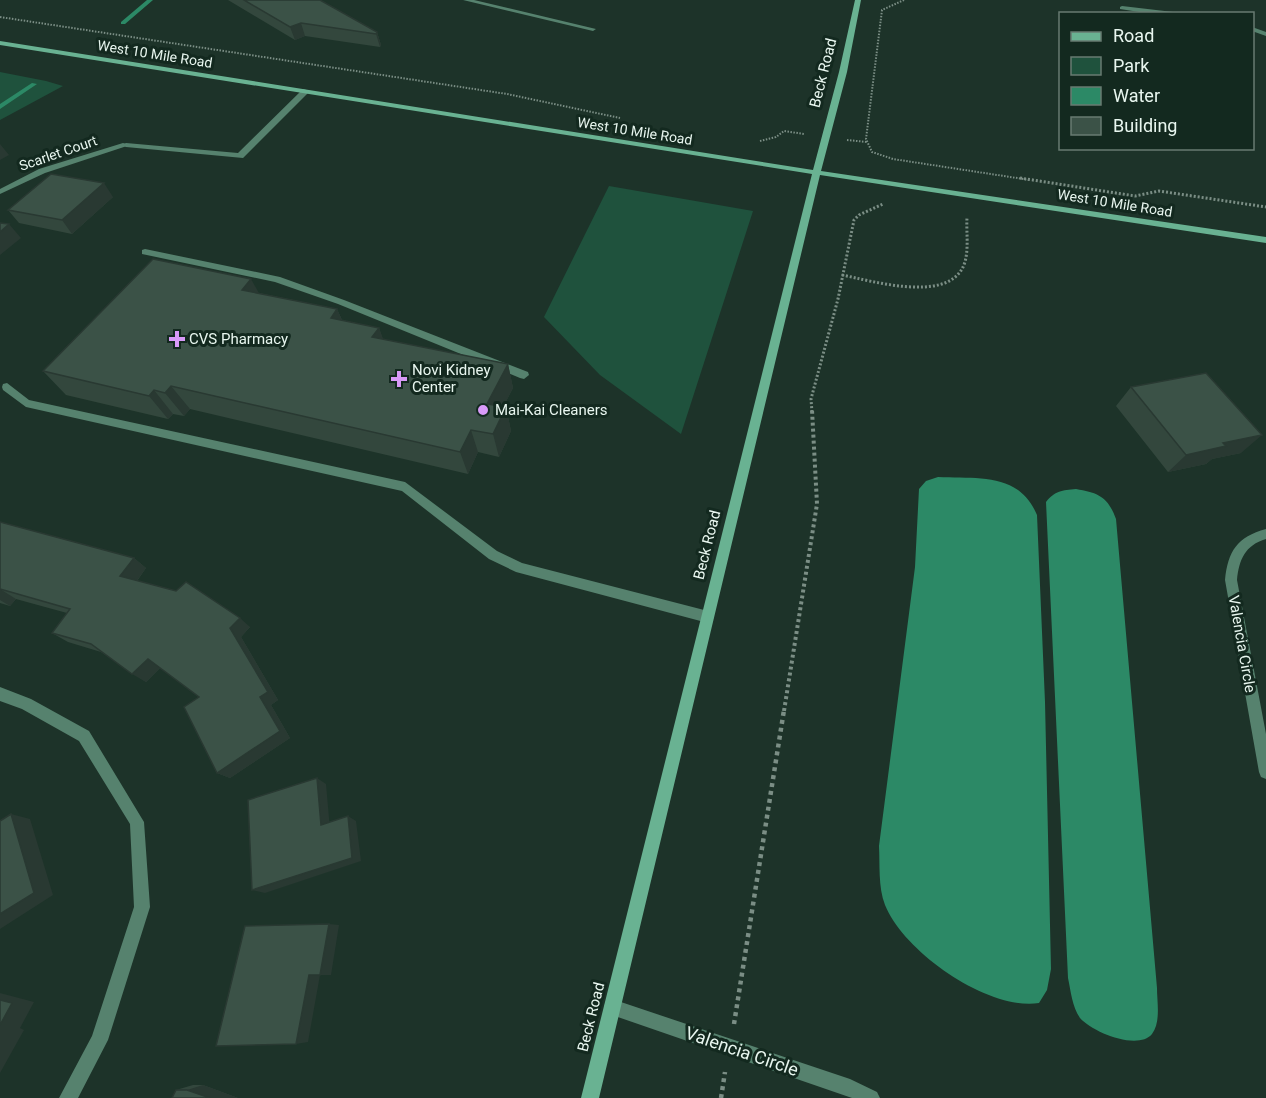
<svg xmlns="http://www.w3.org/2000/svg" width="1266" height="1098" viewBox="0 0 1266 1098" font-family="Roboto,sans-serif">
<rect width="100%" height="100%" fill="#1d3329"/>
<path fill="#1f523d" d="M0 72 46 81 63 86 0 120Z
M609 186 753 211 681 434 600 375 544 317Z"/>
<path fill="#2c8966" d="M938 477C978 479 1019 472 1037 515L1045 702 1051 969 1047 990 1039 1003C988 1011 904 952 885 905 878 887 880 864 879 846L915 567 919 489 926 481Z
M1076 489C1099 493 1108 497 1116 519L1157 988C1157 1002 1161 1022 1152 1034 1138 1051 1092 1032 1080 1018 1072 1006 1071 992 1068 978L1046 502C1055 491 1062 490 1076 489Z"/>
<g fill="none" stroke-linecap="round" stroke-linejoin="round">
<path fill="#2c8966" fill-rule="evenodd" d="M147 0H153L125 24H121V22Z
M32 83 37 84 0 109V104Z"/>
<path stroke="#7b8e85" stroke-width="2" stroke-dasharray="1.5 1.5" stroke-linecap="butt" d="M904 0 882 10 866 139 872 152 893 159 1030 180
M0 17 507 94 620 118
M847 140 867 142
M760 141 776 137 784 131 804 134"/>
<path stroke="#7b8e85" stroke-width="3" stroke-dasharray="2 2" stroke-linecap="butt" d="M1020 178 1135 196 1159 191 1266 207
M842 275C872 281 943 302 962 269 970 255 966 233 967 218
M812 412 811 399 838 299 854 220 859 215 883 204"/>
<path stroke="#7b8e85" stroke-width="4" stroke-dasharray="3 3" stroke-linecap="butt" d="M784 711 817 504 812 410"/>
<path stroke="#7b8e85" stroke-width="4.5" stroke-dasharray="4 4" stroke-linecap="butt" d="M734 1024 784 710
M721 1098 725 1072"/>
<path fill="#56826e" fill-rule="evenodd" d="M303 89 310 91 243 158 126 147 122 145 126 143 238 153Z
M145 249 280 277 344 300 528 372 529 375 524 379 520 378 338 304 275 282 142 254V250Z
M7 383 29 400 405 482 497 551 522 563 708 611 712 613 714 617 712 621 708 623 516 572 489 559 402 491 26 407 3 390 2 387 3 384Z"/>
<path fill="#56826e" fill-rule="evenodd" d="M463 0H474L596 29 593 31Z
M1122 6 1173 12 1176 14H1152L1120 9V7Z
M1252 27 1266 32V36L1252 31Z
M123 143 130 145 45 173 0 194V189L39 169Z
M1266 529V539C1245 545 1239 560 1237 580L1266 734V779L1261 777 1259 772 1225 580C1228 551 1237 537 1266 529Z
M0 687 31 699 89 731 144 822 150 907 108 1040 78 1098H59L92 1036 134 907 130 824 79 741 22 709 0 701Z
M612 999 850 1079 877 1092 880 1098H852L612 1015 606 1013 604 1007 606 1001Z"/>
<path fill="#69b292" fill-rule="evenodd" d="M855 0H861L847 72 821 171 1266 237V243L820 175 599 1098H581L812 174 0 45V41L813 170 839 72Z"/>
</g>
<path fill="#33473d" d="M228 0H320L377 32 381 45 380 47 305 36 295 40Z
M113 197 72 234 19 223 8 210Z
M259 293 337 309 342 320 379 328 383 340 508 364 513 388 503 407H506L511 431 499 457 478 452 468 474 190 409 184 416 173 414 168 419 66 395 43 371Z
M1131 387 1241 453 1212 459 1206 464 1168 472 1116 406Z
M0 522 134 558 146 568 137 581 250 627 241 637 278 700 271 705 290 738 230 778 217 773 199 697 160 668 146 682 101 652 68 642 52 633 67 613 16 599 10 606 0 603Z
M193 1085H203L238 1098H172L176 1090Z"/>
<path fill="#293932" d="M301 23 305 36 295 40 290 27Z
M377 32 381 45 380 47 376 34Z
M0 144 9 155 0 160Z
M104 183 113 197 72 234 62 220Z
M9 224 21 238 0 255V232Z
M251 279 265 304 242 290Z
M337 309 348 334 331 318Z
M379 328 388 352 372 337Z
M508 364 513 388 493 427 487 404Z
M171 386 190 409 184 416 165 393Z
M154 390 173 414 168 419 149 396Z
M506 407 511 431 499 457 493 434Z
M471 430 478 452 468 474 460 452Z
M1262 435 1241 453 1212 459 1206 464 1168 472 1186 455 1223 443Z
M134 558 146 568 133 586 120 576Z
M0 589 16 599 10 606 0 600Z
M240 618 250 627 241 637 278 700 271 705 290 738 230 778 217 773 260 697 230 628Z
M148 659 161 667 146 682 132 674Z
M317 778 326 784 330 829 321 825Z
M11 814 30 819 53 895 0 929V914Z
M348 816 356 821 361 861 265 893 252 890Z
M329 924 339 925 331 975H320L308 1042 296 1044 309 975Z
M0 993 34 1002 20 1028 24 1030 0 1073Z
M203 1085 238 1098H210L187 1090Z"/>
<path fill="#3b5247" stroke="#293932" stroke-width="1.5" d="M244 0H320L377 32 376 34 301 23 290 27Z
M51 174 104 183 62 220 8 210Z
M0 223 9 224 0 232Z
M153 259 251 279 242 290 337 309 331 318 379 328 372 337 508 364 487 404 506 407 493 434 471 430 460 452 171 386 165 393 154 390 149 396 43 371Z
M1206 373 1262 435 1223 443 1226 446 1186 455 1131 387Z
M0 522 134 558 120 576 176 591 186 582 240 618 230 628 268 692 260 697 280 731 217 773 184 707 199 697 148 659 132 674 91 644 52 633 70 609 0 589Z
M317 778 321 825 348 816 352 858 252 890 248 800Z
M11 814 34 893 0 914V821Z
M329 924 320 975H309L296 1044 216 1046 245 926Z
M0 1000 12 1003 0 1025Z
M176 1090H187L210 1098H172Z"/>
<g fill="#d89af8" stroke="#13291f" stroke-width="2">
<path d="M174 330h6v6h6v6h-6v6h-6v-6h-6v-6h6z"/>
<path d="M396 370h6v6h6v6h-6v6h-6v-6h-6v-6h6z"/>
<circle cx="483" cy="410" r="6"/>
</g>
<g text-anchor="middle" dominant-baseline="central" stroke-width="6" stroke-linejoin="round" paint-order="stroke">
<g font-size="14" fill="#e8f6ef" stroke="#13291f">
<text transform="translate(155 54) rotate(9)">West 10 Mile Road</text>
<text transform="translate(635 131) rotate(9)">West 10 Mile Road</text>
<text transform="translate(58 153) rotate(-19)">Scarlet Court</text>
<text transform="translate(1115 203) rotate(9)">West 10 Mile Road</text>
</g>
<g font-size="15" fill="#e8f6ef" stroke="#13291f">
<text transform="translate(823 73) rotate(-76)">Beck Road</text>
<text transform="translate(707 545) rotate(-76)">Beck Road</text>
<text transform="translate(1242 644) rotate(80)">Valencia Circle</text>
<text transform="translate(591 1017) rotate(-76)">Beck Road</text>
</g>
<g font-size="15" fill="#e8f6ef" stroke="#13291f" text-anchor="start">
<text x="189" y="339">CVS Pharmacy</text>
<text x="412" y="370">Novi Kidney<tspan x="412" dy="17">Center</tspan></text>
<text x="495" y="410">Mai-Kai Cleaners</text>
</g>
<g font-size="18" fill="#e8f6ef" stroke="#13291f">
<text transform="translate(742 1051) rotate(19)">Valencia Circle</text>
</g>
</g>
<rect x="1059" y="12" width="195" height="138" fill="#13291f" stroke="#687b72" stroke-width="1.5"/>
<rect x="1071" y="32" width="30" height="9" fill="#69b292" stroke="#687b72" stroke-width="1.5"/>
<text x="1113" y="42" font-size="18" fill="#e8f6ef">Road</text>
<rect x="1071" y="57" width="30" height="18" fill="#1f523d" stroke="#687b72" stroke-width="1.5"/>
<text x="1113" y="72" font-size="18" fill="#e8f6ef">Park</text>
<rect x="1071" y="87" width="30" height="18" fill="#2c8966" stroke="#687b72" stroke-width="1.5"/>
<text x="1113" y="102" font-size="18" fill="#e8f6ef">Water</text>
<rect x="1071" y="117" width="30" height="18" fill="#3b5247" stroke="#687b72" stroke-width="1.5"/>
<text x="1113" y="132" font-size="18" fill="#e8f6ef">Building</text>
</svg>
